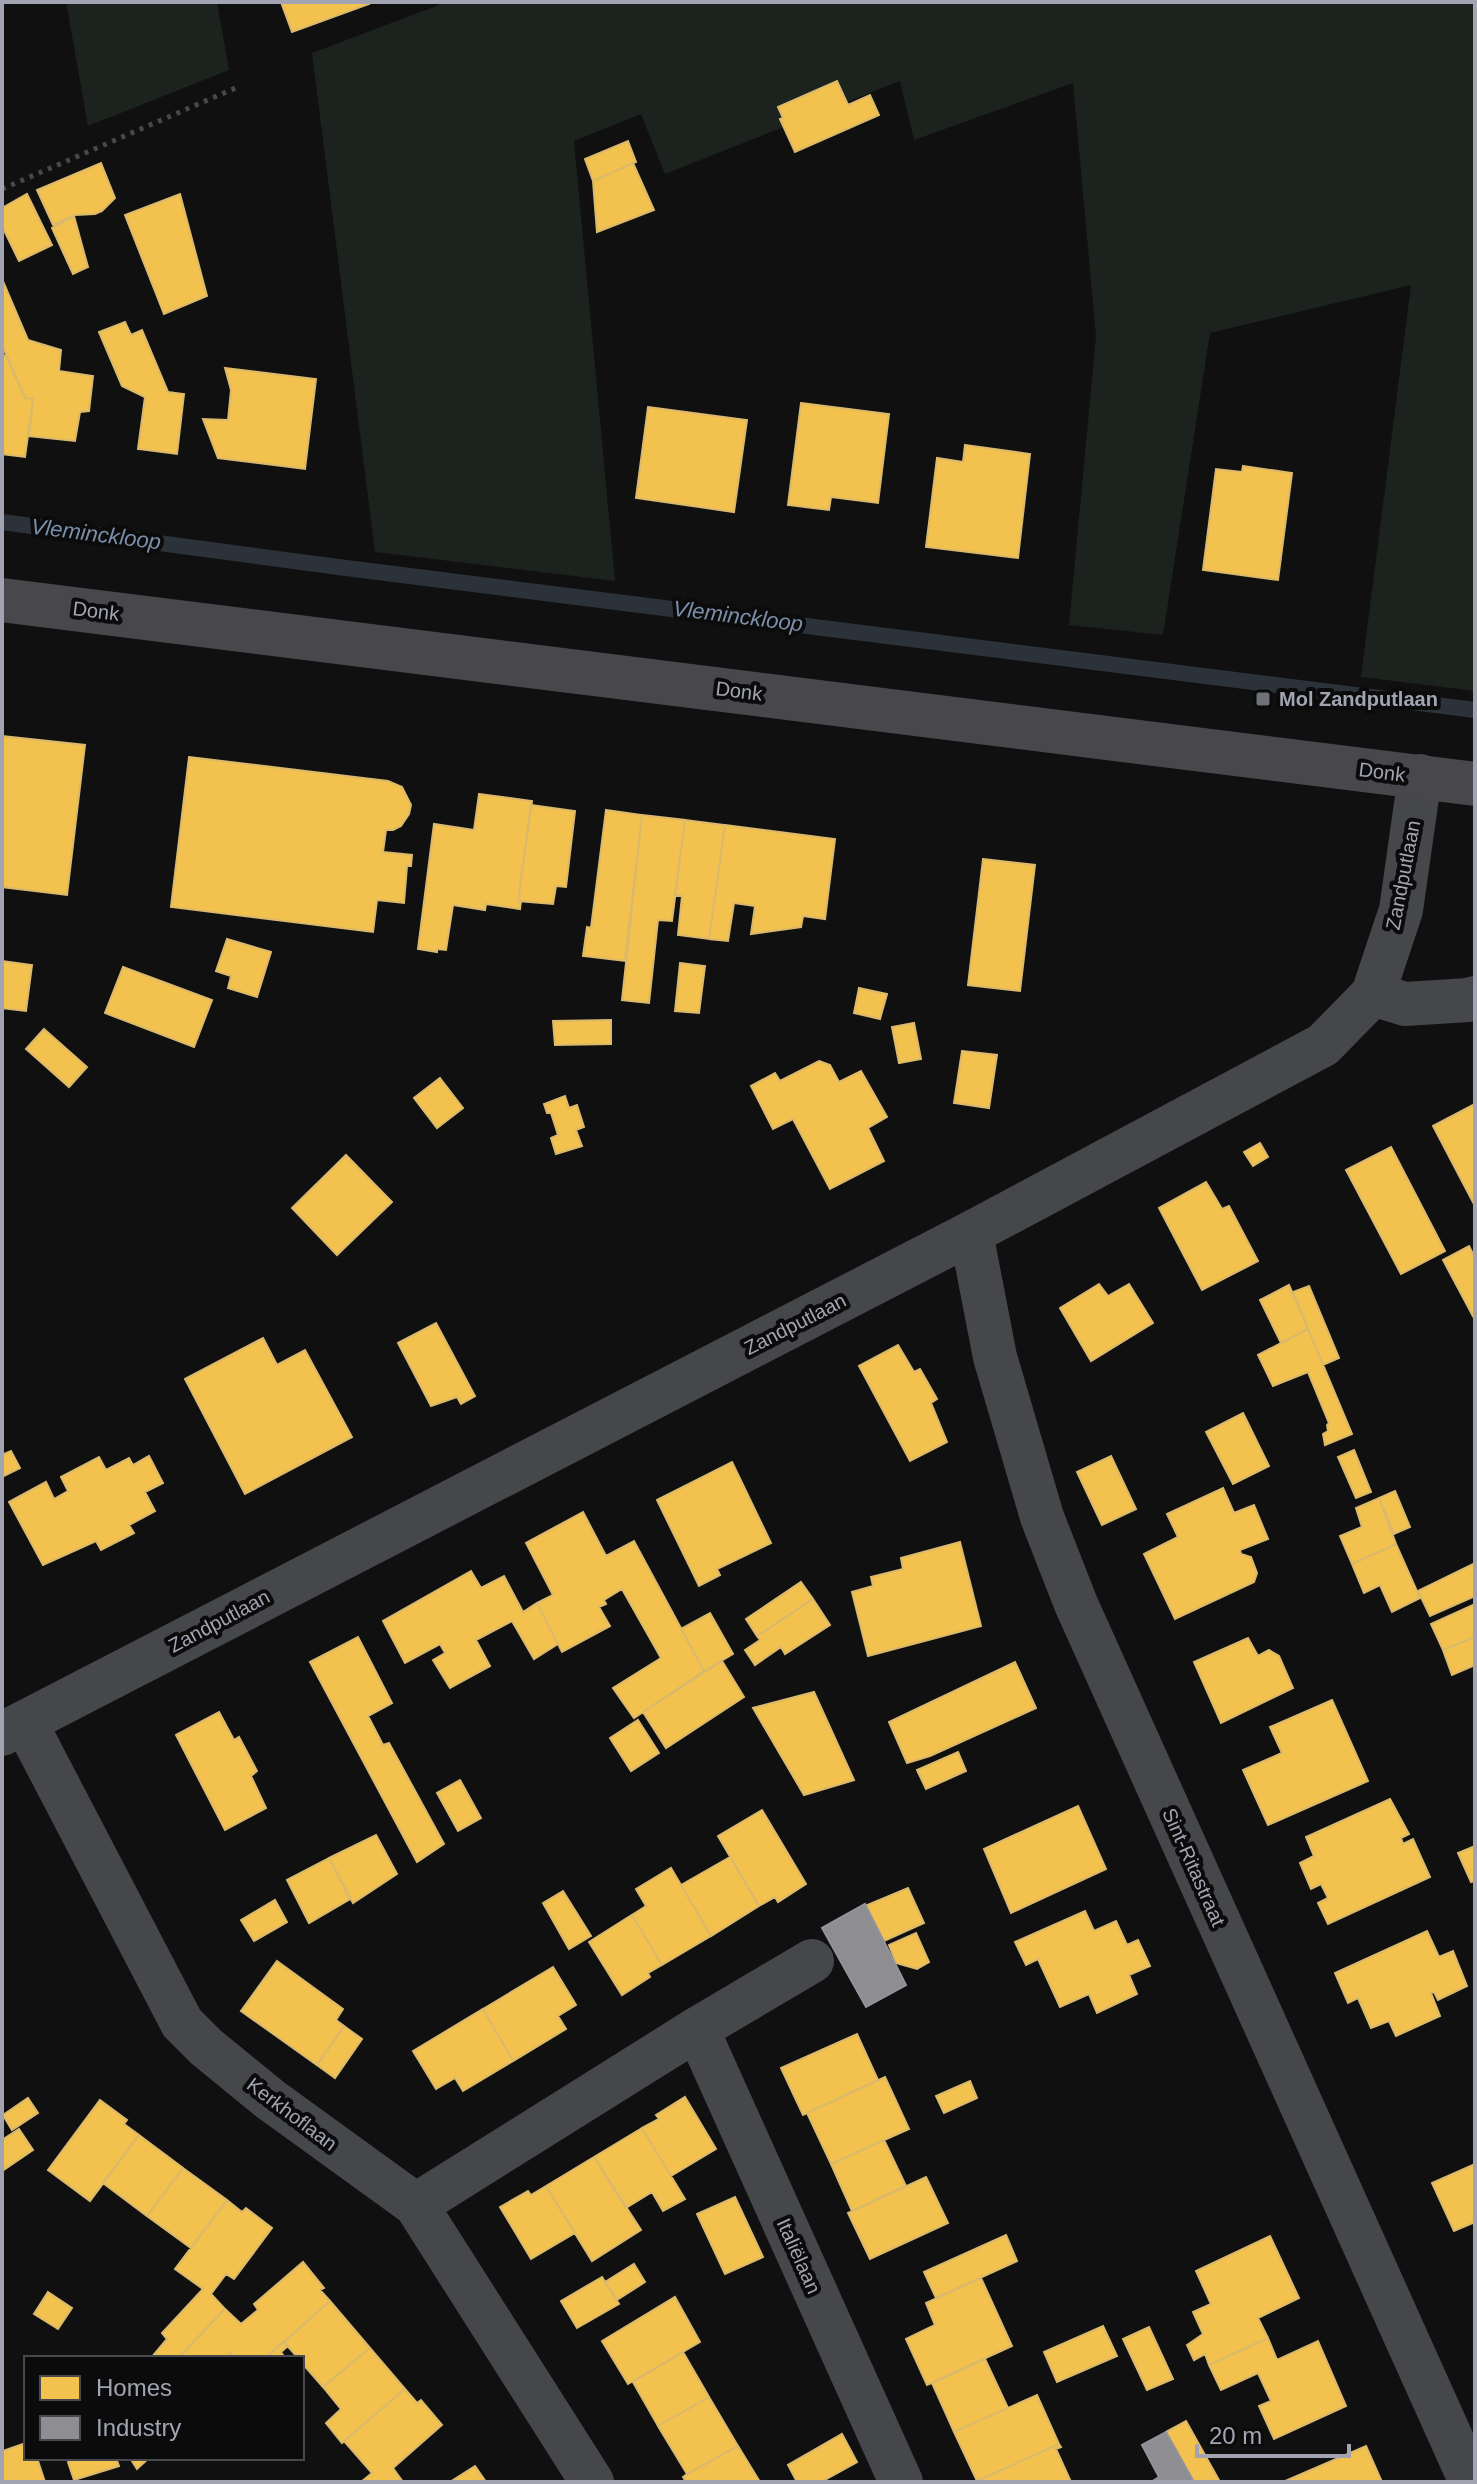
<svg xmlns="http://www.w3.org/2000/svg" width="1477" height="2484" viewBox="0 0 1477 2484" font-family="Arial,sans-serif">
<rect width="100%" height="100%" fill="#101011"/>
<path fill="#1c221e" d="M66 2H217L229 70 88 126Z
M439 2H1475V691L1361 677 1411 285 1210 333 1163 635 1069 625 1096 336 1073 83 914 140 900 81 665 174 641 114 574 141 615 581 375 552 312 53 439 5Z"/>
<path fill="#f2c14e" stroke="#dab96c" stroke-width="2" d="M281 2H368L369 4 292 32Z
M837 81 848 105 870 95 879 115 795 152 780 119 783 118 778 107Z
M628 141 636 162 593 181 585 159Z
M101 163 115 198 102 211 95 214 75 215 53 225 37 190Z
M633 163 654 210 597 232 593 181Z
M27 194 52 245 19 261 2 226V208Z
M180 194 207 296 164 314 125 215Z
M74 216 88 267 73 274 52 228Z
M2 279 28 340 61 350 59 371 93 376 89 411 80 412 75 441 29 436 33 399 25 398 2 345Z
M125 322 131 335 142 330 168 392 184 394 177 454 138 449 145 397 122 386 99 332Z
M2 355 6 356 25 398 33 399 25 457 2 454Z
M225 368 316 379 305 469 218 458 203 419 228 420 231 390Z
M801 403 889 414 878 503 831 497 829 510 788 505Z
M648 407 747 420 734 512 636 498Z
M965 445 1030 454 1018 558 926 547 937 458 963 462Z
M1243 466 1292 473 1278 580 1203 570 1216 469 1242 472Z
M2 736 85 745 67 895 2 887Z
M189 757 388 781 402 787 411 805 409 814 401 826 393 830H386L383 852 412 855 411 866H407L404 903 377 900 373 932 171 907Z
M479 794 532 801 518 901H521L520 909 486 904 485 910 453 905 446 950 437 949V952L418 949 434 824 474 830Z
M531 805 575 811 566 887 556 886 553 904 518 901Z
M606 810 642 815 625 961 583 956 587 927 591 928Z
M642 815 685 820 672 921 658 920 649 1003 622 1000Z
M685 820 725 825 709 939 678 935 682 896 675 895Z
M725 825 835 839 825 919 803 916 801 927 751 934 755 906 734 903 728 941 709 939Z
M983 859 1035 865 1020 991 968 985Z
M227 939 271 952 257 997 228 988 231 976 216 971Z
M2 961 32 965 26 1011 2 1008Z
M680 963 705 966 699 1013 675 1011Z
M123 967 212 1000 194 1047 105 1013Z
M859 988 887 994 880 1019 854 1013Z
M611 1020V1044L555 1045 553 1021Z
M914 1023 921 1059 899 1063 892 1027Z
M44 1029 87 1067 69 1087 26 1049Z
M962 1051 997 1055 989 1108 954 1103Z
M819 1061 830 1065 839 1082 861 1071 887 1117 868 1128 884 1161 830 1189 793 1119 773 1129 751 1086 775 1073 780 1081Z
M440 1078 463 1108 437 1128 414 1098Z
M565 1096 569 1108 577 1105 584 1127 576 1130 582 1146 556 1154 551 1138 558 1135 551 1113H547L544 1104Z
M1475 1104V1206L1433 1126Z
M1260 1143 1268 1157 1253 1166 1244 1152Z
M1391 1147 1445 1251 1401 1274 1346 1170Z
M346 1155 392 1202 337 1255 292 1208Z
M1206 1182 1222 1209 1229 1206 1258 1261 1202 1290 1159 1208Z
M1469 1246 1475 1258V1320L1443 1260Z
M1099 1284 1108 1296 1129 1284 1153 1323 1091 1361 1060 1308Z
M1289 1285 1308 1329 1281 1343 1260 1300Z
M1309 1286 1339 1358 1323 1365 1293 1292Z
M436 1323 475 1396 461 1404 457 1397 431 1406 398 1343Z
M1308 1329 1352 1434 1325 1445 1323 1434 1328 1431 1327 1425 1329 1423 1308 1372 1273 1386 1258 1355Z
M263 1338 277 1365 305 1350 352 1437 245 1494 185 1379Z
M898 1345 914 1372 920 1369 937 1399 931 1403 947 1442 910 1461 859 1366Z
M1243 1413 1269 1466 1233 1484 1206 1432Z
M1354 1450 1371 1492 1356 1498 1338 1457Z
M11 1451 20 1468 2 1477V1455Z
M149 1456 163 1483 145 1492 155 1511 129 1525 134 1533 101 1550 96 1541 43 1565 9 1502 46 1482 54 1499 68 1491 61 1477 99 1457 106 1470 129 1458 133 1465Z
M1111 1456 1136 1509 1102 1525 1077 1472Z
M732 1462 771 1543 717 1569 720 1575 699 1586 657 1500Z
M1223 1488 1234 1513 1254 1505 1268 1539 1240 1550 1241 1554 1251 1557 1257 1573 1254 1582 1175 1619 1144 1554 1178 1537 1167 1514Z
M1395 1491 1410 1527 1394 1534 1379 1498Z
M1379 1498 1396 1544 1352 1564 1340 1536 1362 1527 1356 1508Z
M583 1512 606 1556 634 1541 704 1671 634 1718 613 1688 661 1658 622 1589 604 1600 606 1604 599 1607 610 1626 562 1652 537 1603 553 1595 526 1543Z
M960 1542 981 1626 868 1656 852 1592 873 1586 871 1577 903 1569 901 1558Z
M1396 1544 1420 1598 1392 1612 1380 1585 1364 1593 1352 1564Z
M1475 1563V1596L1430 1616 1418 1591Z
M471 1571 481 1588 504 1576 523 1612 537 1603 558 1644 534 1659 512 1621 476 1640 490 1666 450 1688 433 1660 445 1653 440 1644 405 1663 383 1621Z
M801 1582 813 1599 757 1636 746 1619Z
M813 1599 830 1625 785 1654 781 1647 755 1665 745 1650 760 1640 757 1636Z
M1475 1604V1637L1443 1650 1431 1624Z
M710 1613 733 1654 704 1671 681 1629Z
M358 1637 392 1703 368 1716 383 1745 389 1743 444 1844 417 1862 310 1662Z
M1475 1637V1665L1452 1675 1443 1650Z
M1248 1638 1258 1656 1269 1650 1279 1656 1293 1688 1221 1723 1194 1662Z
M722 1661 744 1697 666 1748 643 1712Z
M1015 1662 1036 1708 930 1756 907 1763 889 1722Z
M814 1692 854 1780 804 1795 753 1708Z
M1332 1700 1368 1781 1268 1825 1243 1770 1282 1753 1270 1727Z
M219 1712 234 1740 239 1737 257 1771 251 1776 266 1808 225 1830 176 1735Z
M638 1720 659 1753 631 1771 610 1738Z
M958 1752 966 1771 926 1789 917 1770Z
M460 1780 481 1818 458 1831 437 1793Z
M1390 1799 1409 1834 1401 1838 1403 1844 1413 1839 1430 1877 1328 1924 1318 1903 1328 1898 1321 1884 1311 1889 1300 1863 1314 1856 1306 1837Z
M1078 1806 1106 1869 1011 1913 984 1849Z
M762 1810 806 1884 778 1902 775 1897 759 1906 718 1836Z
M376 1835 397 1874 353 1903 329 1858Z
M1475 1846V1881L1471 1882 1458 1853Z
M730 1857 759 1906 711 1936 681 1885Z
M329 1858 350 1899 309 1923 287 1880Z
M671 1868 711 1936 662 1965 632 1915 646 1906 636 1889Z
M908 1888 924 1923 884 1941 865 1906Z
M563 1891 591 1936 569 1949 543 1903Z
M275 1900 287 1922 254 1941 241 1920Z
M1085 1911 1094 1931 1116 1921 1127 1945 1138 1940 1150 1966 1129 1975 1137 1994 1097 2013 1089 1994 1060 2007 1038 1959 1026 1965 1015 1942Z
M632 1915 662 1965 648 1973 650 1977 622 1995 589 1942Z
M1427 1931 1439 1957 1453 1951 1467 1986 1438 2000 1434 1992 1431 1993 1440 2016 1396 2036 1389 2021 1371 2028 1358 1998 1348 2003 1335 1973Z
M916 1933 929 1962 917 1969 896 1963 889 1945Z
M277 1961 343 2009 336 2020 344 2026 317 2065 241 2011Z
M553 1967 576 2005 558 2016 566 2029 513 2061 483 2009Z
M483 2009 513 2061 463 2091 455 2078 436 2089 413 2051Z
M344 2026 362 2039 335 2078 317 2065Z
M857 2034 878 2080 803 2115 781 2068Z
M885 2077 909 2129 831 2164 807 2113Z
M970 2081 977 2098 944 2113 936 2096Z
M685 2097 716 2149 671 2176 642 2128 659 2119 656 2115Z
M28 2098 38 2113 12 2130 3 2115Z
M100 2100 127 2120 124 2124 139 2135 90 2201 48 2170Z
M642 2128 685 2199 663 2211 652 2192 626 2208 594 2157Z
M19 2129 33 2150 2 2171V2140Z
M139 2135 183 2168 147 2216 103 2183Z
M884 2140 906 2186 852 2211 831 2164Z
M594 2157 641 2230 592 2261 546 2186Z
M1475 2164V2222L1454 2231 1432 2183Z
M183 2168 227 2200 191 2248 147 2216Z
M926 2177 948 2223 870 2259 848 2213Z
M546 2186 575 2233 531 2259 500 2207 528 2191 531 2195Z
M735 2197 763 2257 725 2274 697 2214Z
M227 2200 242 2212 246 2208 272 2228 234 2279 226 2274 211 2294 225 2309 178 2358H151L167 2339 162 2333 203 2289 175 2269Z
M1006 2235 1017 2261 936 2298 924 2272Z
M1270 2236 1299 2298 1258 2318 1268 2338 1209 2365 1205 2354 1194 2360 1187 2345 1203 2334 1193 2312 1211 2304 1196 2271Z
M303 2262 324 2288 320 2290 330 2301 265 2358H234L230 2353 225 2358H178L225 2309 241 2324 258 2310 254 2304Z
M634 2264 645 2282 617 2300 605 2282Z
M602 2277 619 2304 577 2328 561 2301Z
M981 2278 1012 2346 927 2385 906 2339 935 2325 926 2303Z
M48 2292 72 2308 58 2329 34 2314Z
M675 2297 700 2342 628 2384 602 2341Z
M330 2301 370 2348 323 2387 302 2363V2358H298L284 2342Z
M1103 2326 1117 2356 1057 2382 1044 2352Z
M1149 2327 1173 2379 1147 2390 1123 2339Z
M1268 2338 1277 2360 1318 2341 1346 2406 1274 2439 1259 2406 1271 2401 1258 2373 1221 2390 1209 2365Z
M284 2342 288 2346 281 2352 285 2358H265Z
M370 2348 405 2389 342 2443 326 2423 341 2409 323 2387Z
M683 2352 709 2397 658 2426 633 2382Z
M985 2359 1008 2408 954 2432 932 2383Z
M405 2389 417 2403 421 2400 442 2425 393 2468 403 2482H361L372 2473 344 2441Z
M1037 2395 1059 2444 977 2481 954 2432Z
M709 2397 738 2446 687 2474 658 2426Z
M1186 2421 1220 2482H1194L1166 2432Z
M842 2434 857 2462 821 2482H797L788 2465Z
M26 2443V2458H37L45 2482H2V2449L3 2451Z
M1059 2444 1061 2447 1056 2449 1071 2482H975Z
M738 2446 760 2482H686L683 2477 687 2474Z
M1366 2446 1382 2482H1283Z
M79 2458H116L119 2466 74 2480 68 2462Z
M130 2458H149L137 2469Z
M475 2466 486 2482H450Z"/>
<path fill="#8d8d92" stroke="#93949b" stroke-width="2" d="M865 1904 906 1985 866 2007 822 1928Z
M1166 2432 1194 2482H1151L1159 2477 1142 2445Z"/>
<g fill="none" stroke-linecap="round" stroke-linejoin="round">
<path stroke="#2b3239" stroke-width="16" d="M2 522 346 568 1475 710"/>
<path stroke="#48484b" stroke-width="5" stroke-dasharray="4 6" stroke-linecap="butt" d="M2 189 240 86"/>
<path stroke="#46474a" stroke-width="44" d="M1373 994 1405 1004 1468 1000 1475 998
M971 1233 995 1357 1042 1517 1076 1604 1471 2482
M25 1722 182 2023 206 2047 271 2100 416 2205 592 2482
M2 1734 971 1233 1323 1045 1373 994 1401 910 1420 776
M697 2029 901 2482
M416 2205 697 2029 812 1961"/>
<path stroke="#48484c" stroke-width="44" d="M2 600 1475 784"/>
</g>
<rect fill="#6f7179" stroke="#0b0b0c" stroke-width="3" x="1255" y="691" width="16" height="16" rx="4"/>
<g text-anchor="middle" dominant-baseline="central" stroke-width="8" stroke-linejoin="round" paint-order="stroke">
<g font-size="20" fill="#a2a5b1" stroke="#0b0b0c">
<text transform="translate(96 611) rotate(7)">Donk</text>
<text transform="translate(739 691) rotate(7)">Donk</text>
<text transform="translate(1382 772) rotate(7)">Donk</text>
<text transform="translate(1403 875) rotate(-79)">Zandputlaan</text>
<text transform="translate(795 1324) rotate(-27)">Zandputlaan</text>
<text transform="translate(219 1621) rotate(-28)">Zandputlaan</text>
<text transform="translate(1194 1867) rotate(66)">Sint-Ritastraat</text>
<text transform="translate(292 2114) rotate(37)">Kerkhoflaan</text>
<text transform="translate(799 2256) rotate(66)">Italiëlaan</text>
</g>
<g font-size="20" font-weight="bold" fill="#a2a5b1" stroke="#0b0b0c" text-anchor="start">
<text x="1279" y="699">Mol Zandputlaan</text>
</g>
<g font-size="22" font-style="italic" fill="#7b8faa" stroke="#0b0b0c">
<text transform="translate(96 534) rotate(7)">Vleminckloop</text>
<text transform="translate(738 616) rotate(7)">Vleminckloop</text>
</g>
</g>
<rect width="1477" height="2484" fill="none" stroke="#a2a5b1" stroke-width="8"/>
<rect x="24" y="2356" width="280" height="104" fill="#0b0b0c" stroke="#47494e" stroke-width="2"/>
<rect x="40" y="2376" width="40" height="24" fill="#f2c14e" stroke="#47494e" stroke-width="2"/>
<text x="96" y="2396" font-size="24" fill="#a2a5b1">Homes</text>
<rect x="40" y="2416" width="40" height="24" fill="#8d8d92" stroke="#47494e" stroke-width="2"/>
<text x="96" y="2436" font-size="24" fill="#a2a5b1">Industry</text>
<path d="M1197 2444v12h152v-12" fill="none" stroke="#a2a5b1" stroke-width="4"/>
<text x="1209" y="2444" font-size="24" fill="#a2a5b1" stroke="#0b0b0c" stroke-width="6" paint-order="stroke">20 m</text>
</svg>
